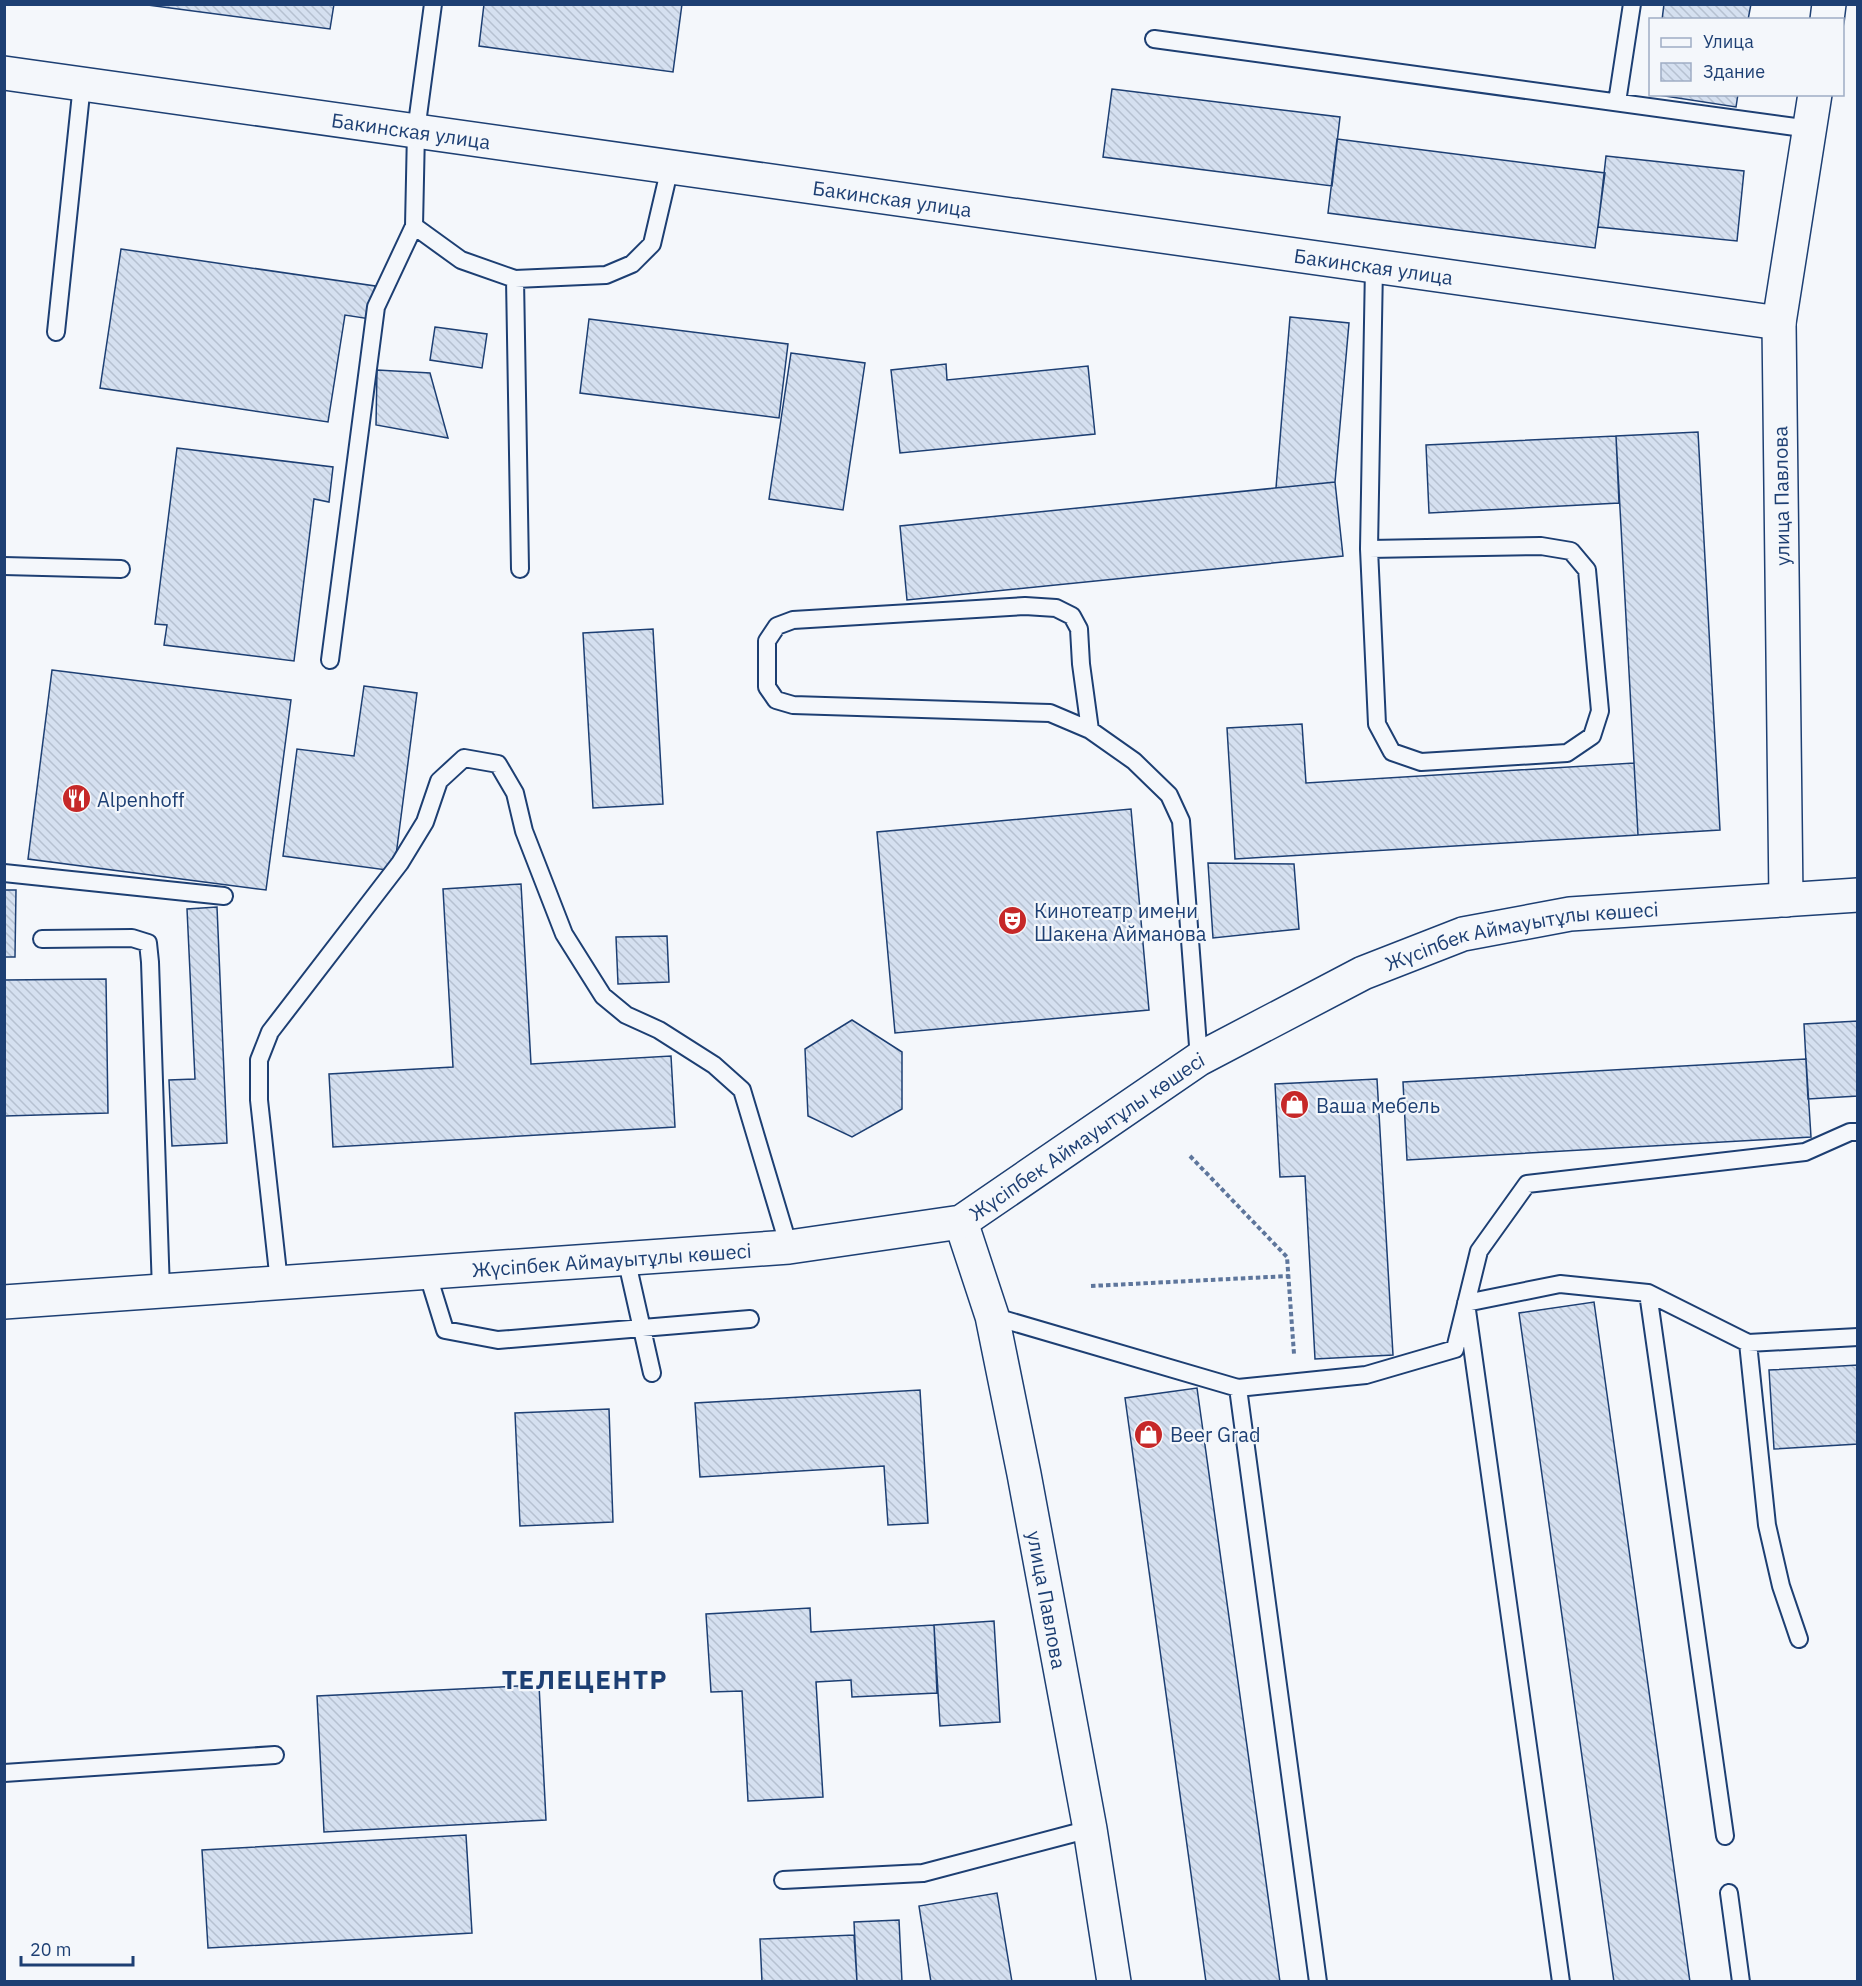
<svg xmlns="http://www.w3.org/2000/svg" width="1862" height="1986" viewBox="0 0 1862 1986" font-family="'IBM Plex Sans',sans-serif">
<defs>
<pattern id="building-back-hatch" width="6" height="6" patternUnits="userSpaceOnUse" patternTransform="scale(1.5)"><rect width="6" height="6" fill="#d5e0f0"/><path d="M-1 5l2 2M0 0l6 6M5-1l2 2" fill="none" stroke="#b6c1d1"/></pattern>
</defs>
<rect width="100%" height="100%" fill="#f4f7fb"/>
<path fill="url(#building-back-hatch)" stroke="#1d3f73" stroke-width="1.5" d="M140 4H334L330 29Z
M484 4H682L673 72 479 46Z
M1664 4H1751L1748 20H1662Z
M1112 89 1340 117 1332 186 1103 157Z
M1652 94H1738L1736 107Z
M1337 139 1605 173 1595 248 1328 213Z
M1606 156 1744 171 1737 241 1598 227Z
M121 249 375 286 370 319 345 315 328 422 100 388Z
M1290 317 1349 323 1335 482 1276 488Z
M589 319 788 344 779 418 580 393Z
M435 327 487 334 482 368 430 360Z
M791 353 865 363 843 510 769 499Z
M946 364 947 380 1088 366 1095 434 900 453 891 370Z
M377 370 430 373 448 438 376 425Z
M1698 432 1720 830 1638 835 1616 436Z
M1616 436 1619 503 1429 513 1426 445Z
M177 448 333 467 329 502 314 499 294 661 164 645 167 625 155 624Z
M1335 482 1343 556 907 600 900 526Z
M653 629 663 804 593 808 583 633Z
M52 670 291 700 266 890 28 859Z
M364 686 417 693 394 871 283 856 297 749 354 756Z
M1302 724 1306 783 1634 763 1638 835 1235 859 1227 728Z
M1131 809 1149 1010 895 1033 877 832Z
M1208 863 1294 864 1299 929 1213 938Z
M521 884 531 1064 671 1056 675 1127 333 1147 329 1074 453 1067 443 889Z
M4 890H16L15 957H4Z
M217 907 227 1143 172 1146 169 1080 195 1079 187 909Z
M667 936 669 982 618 984 616 937Z
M106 979 108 1113 5 1116 4 980Z
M852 1020 902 1052V1109L852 1137 808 1116 805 1049Z
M1858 1021V1096L1808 1099 1804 1024Z
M1806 1059 1811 1137 1407 1160 1403 1082Z
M1377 1079 1393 1355 1315 1359 1305 1176 1280 1177 1275 1084Z
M1594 1302 1690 1982H1614L1519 1313Z
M1858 1365V1444L1774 1449 1769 1370Z
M1197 1388 1280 1982H1206L1125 1398Z
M920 1390 928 1523 888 1525 884 1466 700 1477 695 1403Z
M609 1409 613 1522 520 1526 515 1413Z
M810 1608 811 1632 934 1625 937 1693 852 1697 851 1680 816 1682 823 1797 748 1801 742 1691 711 1692 706 1614Z
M994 1621 1000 1722 940 1726 934 1625Z
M539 1685 546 1820 324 1832 317 1696Z
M466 1835 472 1933 208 1948 202 1850Z
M997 1893 1012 1982H931L919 1906Z
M899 1920 902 1982H857L854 1922Z
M854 1935 857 1982H762L760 1939Z"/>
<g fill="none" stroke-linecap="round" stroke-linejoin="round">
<defs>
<path id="lane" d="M1154 39 1810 129
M1617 102 1632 4
M414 226 461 260 515 279 520 569
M515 279 606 275 632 264 652 244 670 167
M56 332 82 84
M1541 546 1571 551 1587 570 1600 711 1592 736 1567 753 1421 762 1392 752 1377 724 1369 549Z
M1369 549 1374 266
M4 566 121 569
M330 660 376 307 414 226 416 131 433 4
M1090 730 1081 664 1079 629 1072 616 1056 608 1025 606 793 620 777 626 767 641V687L776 700 793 705 1050 713 1090 730 1134 761 1169 795 1181 821 1199 1059
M4 873 224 896
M42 939 132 938 148 943 150 962 161 1291
M626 1258 652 1373
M427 1272 445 1330 498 1340 750 1319
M279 1282 259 1100V1060L270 1032 400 863 425 822 439 781 464 758 498 764 515 793 524 831 564 934 603 996 626 1015 659 1030 714 1065 742 1090 789 1247
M1648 1293 1725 1836
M992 1316 1238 1388 1366 1375 1455 1349 1479 1251 1527 1184 1805 1152 1850 1132H1858
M1748 1343 1767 1525 1781 1586 1799 1639
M1238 1388 1318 1982
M4 1773 275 1755
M783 1880 923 1873 1090 1829
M1729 1893 1741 1982
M1561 1982 1466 1303 1560 1284 1648 1293 1748 1343 1858 1337"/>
<g id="street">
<path d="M1827 20 1829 4"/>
<path id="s1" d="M4 73 1779 323"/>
<path d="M1786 900 1779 323 1815 94"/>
</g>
<g id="secondary">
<path id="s2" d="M961 1222 992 1316 1024 1474 1090 1829 1114 1982"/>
<path id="s3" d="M4 1302 789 1247 961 1222 1199 1059 1363 973 1463 934 1570 914 1858 895"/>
</g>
</defs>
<use href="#lane" stroke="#1d3f73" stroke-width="20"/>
<use href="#street" stroke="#1d3f73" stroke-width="36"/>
<use href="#secondary" stroke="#1d3f73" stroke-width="36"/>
<path stroke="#5e769c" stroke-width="4" stroke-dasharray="4.5 3" stroke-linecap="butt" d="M1190 1156 1287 1257 1294 1354
M1091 1286 1289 1276"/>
<use href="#lane" stroke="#f4f7fb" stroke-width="16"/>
<use href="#street" stroke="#f4f7fb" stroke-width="33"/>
<use href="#secondary" stroke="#f4f7fb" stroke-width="33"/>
</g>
<defs>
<symbol id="restaurant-disc" viewBox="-11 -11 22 22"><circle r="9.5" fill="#c62828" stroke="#f4f7fb"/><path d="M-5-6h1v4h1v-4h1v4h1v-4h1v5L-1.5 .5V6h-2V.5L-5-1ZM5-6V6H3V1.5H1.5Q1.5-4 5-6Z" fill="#fff"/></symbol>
<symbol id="theatre-disc" viewBox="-11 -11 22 22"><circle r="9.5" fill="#c62828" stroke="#f4f7fb"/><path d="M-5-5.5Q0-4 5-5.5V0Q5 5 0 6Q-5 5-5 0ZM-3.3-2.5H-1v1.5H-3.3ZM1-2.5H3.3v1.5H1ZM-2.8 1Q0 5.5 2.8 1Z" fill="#fff"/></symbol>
<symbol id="shop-disc" viewBox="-11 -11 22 22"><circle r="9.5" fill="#c62828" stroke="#f4f7fb"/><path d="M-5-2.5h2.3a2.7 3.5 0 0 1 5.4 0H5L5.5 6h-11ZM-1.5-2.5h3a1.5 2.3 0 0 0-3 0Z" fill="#fff"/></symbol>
</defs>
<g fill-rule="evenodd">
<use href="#restaurant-disc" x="60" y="782" width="33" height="33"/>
<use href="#theatre-disc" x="996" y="904" width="33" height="33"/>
<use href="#shop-disc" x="1278" y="1088" width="33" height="33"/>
<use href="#shop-disc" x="1132" y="1418" width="33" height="33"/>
</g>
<g text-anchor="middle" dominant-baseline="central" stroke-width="4.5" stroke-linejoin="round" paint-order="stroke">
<g font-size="20" fill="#1d3f73" stroke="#f4f7fb">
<text stroke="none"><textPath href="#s1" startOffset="411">Бакинская улица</textPath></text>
<text stroke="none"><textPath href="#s1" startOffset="897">Бакинская улица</textPath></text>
<text stroke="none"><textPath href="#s1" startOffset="1383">Бакинская улица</textPath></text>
<text transform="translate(1781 496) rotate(-91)">улица Павлова</text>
<text stroke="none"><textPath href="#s3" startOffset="1599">Жүсіпбек Аймауытұлы көшесі</textPath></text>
<text stroke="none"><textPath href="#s3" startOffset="1113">Жүсіпбек Аймауытұлы көшесі</textPath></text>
<text stroke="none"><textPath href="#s3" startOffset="609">Жүсіпбек Аймауытұлы көшесі</textPath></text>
<text stroke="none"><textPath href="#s2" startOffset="388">улица Павлова</textPath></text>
</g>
<g font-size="20" fill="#1d3f73" stroke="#f4f7fb" text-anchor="start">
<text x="97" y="799">Alpenhoff</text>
<text x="1034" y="910">Кинотеатр имени<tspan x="1034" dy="23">Шакена Айманова</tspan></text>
<text x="1316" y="1105">Ваша мебель</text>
<text x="1170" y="1434">Beer Grad</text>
</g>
<g font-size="26" font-weight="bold" letter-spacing="1.5" fill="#1d3f73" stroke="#f4f7fb">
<text x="585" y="1679">ТЕЛЕЦЕНТР</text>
</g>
</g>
<rect width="1862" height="1986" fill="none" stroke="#1d3f73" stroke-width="12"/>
<rect x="1649" y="18" width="195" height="78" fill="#f4f7fb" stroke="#9eadc5" stroke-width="1.5"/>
<rect x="1661" y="38" width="30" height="9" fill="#f4f7fb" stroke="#9eadc5" stroke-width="1.5"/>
<text x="1703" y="48" font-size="18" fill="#1d3f73">Улица</text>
<rect x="1661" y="63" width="30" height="18" fill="url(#building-back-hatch)" stroke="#9eadc5" stroke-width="1.5"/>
<text x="1703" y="78" font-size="18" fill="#1d3f73">Здание</text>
<path d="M21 1956v9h112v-9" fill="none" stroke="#1d3f73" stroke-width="3"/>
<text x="30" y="1956" font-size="18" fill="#1d3f73" stroke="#f4f7fb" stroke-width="4.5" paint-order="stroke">20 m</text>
</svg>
